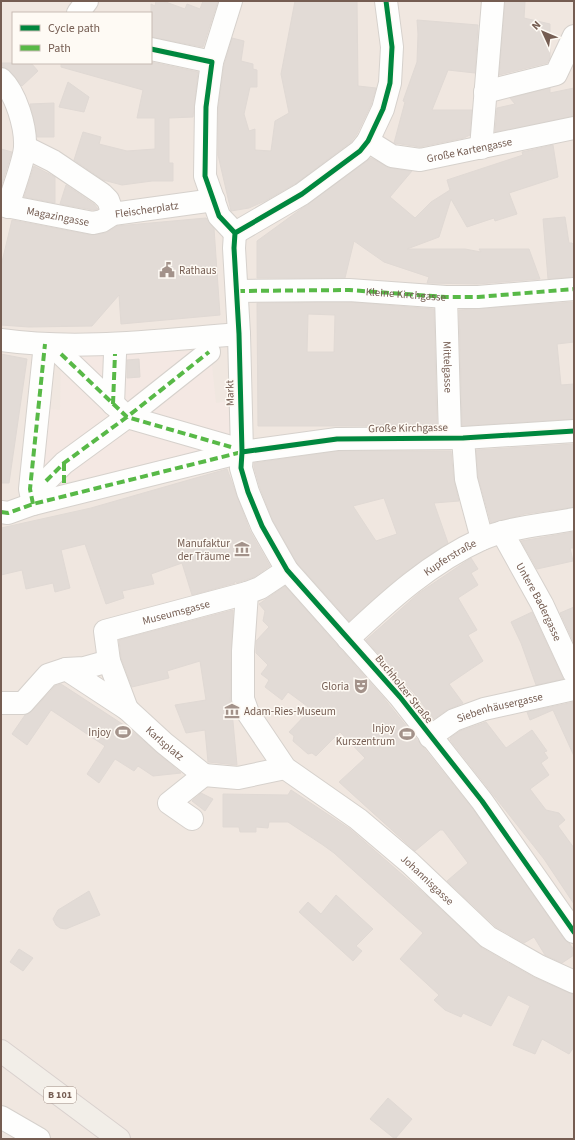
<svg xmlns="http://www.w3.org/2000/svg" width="575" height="1140" viewBox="0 0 575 1140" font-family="'Source Sans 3',sans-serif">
<rect width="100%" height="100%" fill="#f8f5f1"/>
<path fill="#f0e7e0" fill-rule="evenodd" d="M1 1H574V1139H1ZM13 13H151V63H13Z"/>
<path fill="#f4e8e3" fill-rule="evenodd" d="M205 351 211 356 216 403 228 401 231 447 53 485 40 473 46 409 60 410 61 354ZM121 360H139L140 377 122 378Z"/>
<path fill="#e2dbd6" stroke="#e0d9d4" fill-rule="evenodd" d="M156 1H163L185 9 187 4 200 9 203 1H218L203 47 151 37V4L155 6Z
M295 1H357L358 86 376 88 371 105 357 134 351 142 295 184 265 201 249 208 231 211 218 155V108L224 65 232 38 244 41 241 61 253 64V69L257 70V87H250L244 114 249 131 255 129V150L271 151 275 121 289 113 281 74Z
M505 1 525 2 524 18 550 24V58L547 63 499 75Z
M417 20 478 25 475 73 448 70 432 110H472L470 135 464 138 420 147 394 143 405 102 403 101 417 62 418 34Z
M151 62 198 72 193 117 169 118V163H173V181H152L122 185 103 180 74 160 83 132 101 137 99 144 127 151 155 149V118H137L143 90 61 67V63Z
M1 63H31L38 71 22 86 10 71 1 67Z
M68 82 89 97 84 112 59 107Z
M550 88V93L574 88V116L495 132 497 108 515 104 510 98Z
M54 103V137H37L30 104Z
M553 145 558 177 509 193 517 214 495 221 494 218 467 227 451 199 439 237 407 249H465L481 252 479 249H529L540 279 477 284 427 283 429 277 384 262 354 241 345 278H257V241L371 158 390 168 412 171 390 197 415 218 431 202 450 190 447 180 523 155 522 152Z
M1 149 12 152 1 187Z
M34 166 55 177V203L24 197Z
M66 185 94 204 98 209 93 210 60 204Z
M565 217 569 243H572L574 245V277L548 279 543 219Z
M206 218 214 228 220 315 121 324 119 295 92 326 29 327 1 325V266L12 220 91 235 105 233 117 226Z
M349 302 434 309 437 426H258L257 303ZM308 314 335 315 334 352H307Z
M574 302V342L557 344 561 385 574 384V419L462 426 459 310Z
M1 354 27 359 9 483H1Z
M139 359 140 377 127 378V360Z
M574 444V507L525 514 491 523 478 477 476 450Z
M338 451H451L454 480 459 501 434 503 448 543 403 574 349 621 297 563 273 521 260 488 254 467V463ZM384 498 397 534 376 541 353 506Z
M227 469 250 531 270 566 254 577 237 583 235 581V583L192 595 182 563 151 574 154 584 122 591 124 598 106 604 85 544 61 550 70 588 55 592 53 583 26 589 22 570 1 575V528L91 508Z
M574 532V548H570L573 561 537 569 521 541Z
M471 558 478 569 471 573 478 585 458 598 477 630 468 635 483 661 449 684 463 703 447 710 434 719 414 693 366 640 419 593Z
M285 586 383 697 472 808 564 939 570 944 574 950V955L562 963 545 955 534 937 524 943 496 927 447 881 468 863 443 830H440L415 851 339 782 365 758 340 732 316 756 312 753 308 754 293 741 294 736 289 732 311 709 288 692 282 700 265 687 269 680 261 674 268 665 256 653V641L269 627 263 621 265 611 259 604Z
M574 607V643L560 613Z
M233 610 230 714 232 711 237 765 208 762 205 730 186 733 175 705 206 700 200 661 167 671 169 678 132 687 121 658 119 640Z
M532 612 563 678V679L536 685 521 643 511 622Z
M61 684 130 729 181 773 153 776 138 766 134 771 115 759 99 783 87 774 105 746 51 710 27 745 12 734 25 715 32 711 55 686Z
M574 702V756L553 710 530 720 527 712Z
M486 722 506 748 532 730 547 751 544 752 548 758 541 763 549 775 530 789 546 810 559 813 565 820 558 826 574 848V904L544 859 450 740 451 737 460 731Z
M291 790 350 829 428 897 482 948 533 977 574 995V1047L569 1054 542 1039 535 1054 513 1045 530 1006 508 995 491 1026 463 1013 461 1017 445 1010 434 1000 439 995 400 959 423 933 334 853 323 845 288 822H269L268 828 256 827V832H240L239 827H223V794L288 795Z
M201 793 213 799 205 811 192 801Z
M89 891 100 915 66 929 60 928 56 925 53 919 58 910Z
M336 895 373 929 356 946 362 951 353 961 299 912 308 902 321 914Z
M19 949 33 958 23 971 10 962Z
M388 1098 412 1119 395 1139 370 1119Z"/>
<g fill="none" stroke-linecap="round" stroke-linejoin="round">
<defs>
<g id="minor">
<path d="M231 1 212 62 206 107 205 176 219 216 235 233"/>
<path d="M78 13 87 1"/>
<path d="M151 49 212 62"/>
<path d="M1 79C16 93 26 127 25 147 24 162 12 191 8 207"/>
<path d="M485 92 556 74 574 36"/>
<path id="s1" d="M368 141 392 156 420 160 574 128"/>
<path d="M25 147 53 161 102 194 108 200 113 214"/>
<path d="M481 148 493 1"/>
<path id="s2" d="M1 205 93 223 102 221 113 214 214 200"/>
<path d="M235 233 234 248 239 334 242 452 241 468 248 492 262 526 287 570 400 697 482 801 574 932"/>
<path d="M235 233 302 194 360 151 368 141 383 109 390 83 392 47 386 1"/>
<path id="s3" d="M237 291 349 290 446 297H478L574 289"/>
<path id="s4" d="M446 297 450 437"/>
<path d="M1 340C80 351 160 340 239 334"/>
<path d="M61 354 127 417 231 447"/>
<path d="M113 404 115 354"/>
<path d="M463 438 466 479 482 539"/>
<path d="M46 481 64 463 127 417 209 352"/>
<path d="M33 504 30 489 45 344"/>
<path d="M1 512 8 513 33 504 242 452 337 439 463 438 574 431"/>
<path id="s5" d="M502 532 542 604 574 673"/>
<path id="s6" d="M287 570 260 588 247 593 243 651V699L248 713 285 768 358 819 410 863 488 937 539 966 574 982"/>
<path id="s7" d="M348 639C388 601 431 562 482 539 510 527 544 525 574 519"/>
<path id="s8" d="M66 669 127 709 164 743 204 775"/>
<path d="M1 703H23L48 675 66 669 84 668 109 661"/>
<path id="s9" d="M127 709 109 661 105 631 247 593"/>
<path id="s10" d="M430 737 454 720 484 709 574 689"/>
<path d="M204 775 238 778 285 768"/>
<path d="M192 819 169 803 204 775"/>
<path d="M1 1117 39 1139"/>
</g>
<path id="major" d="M1 1051 119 1139"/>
</defs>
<use href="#minor" stroke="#d6d1cc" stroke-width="24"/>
<use href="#major" stroke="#d9d1ce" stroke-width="24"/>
<use href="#minor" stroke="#fefefd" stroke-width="22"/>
<use href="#major" stroke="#f2eee8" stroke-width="22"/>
<path stroke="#58b947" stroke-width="4" stroke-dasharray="8 4" stroke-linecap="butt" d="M237 291 349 290 446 297H478L574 289
M61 354 127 417 231 447
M113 404 115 354
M64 463V483
M46 481 64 463 127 417 209 352
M33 504 30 489 45 344
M1 512 8 513 33 504 242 452V455"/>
<defs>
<path id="cycleway" d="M151 49 212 62 206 107 205 176 219 216 235 233
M235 233 234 248 239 334 242 452 241 468 248 492 262 526 287 570 400 697 482 801 574 932
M235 233 302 194 360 151 368 141 383 109 390 83 392 47 386 1
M242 452 337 439 463 438 574 431"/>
</defs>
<use href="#cycleway" stroke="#fefaf4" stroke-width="8"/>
<use href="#cycleway" stroke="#00873e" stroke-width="5"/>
</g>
<defs>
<symbol id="civic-bare" viewBox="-9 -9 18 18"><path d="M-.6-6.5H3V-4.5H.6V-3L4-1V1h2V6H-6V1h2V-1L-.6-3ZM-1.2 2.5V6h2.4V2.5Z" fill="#a3928a" stroke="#fefaf4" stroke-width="2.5" paint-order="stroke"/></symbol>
<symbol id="museum-bare" viewBox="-9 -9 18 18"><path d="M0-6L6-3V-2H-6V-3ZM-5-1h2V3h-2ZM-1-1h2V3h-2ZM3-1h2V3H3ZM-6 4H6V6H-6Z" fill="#a3928a" stroke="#fefaf4" stroke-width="2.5" paint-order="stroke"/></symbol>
<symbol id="theatre-bare" viewBox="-9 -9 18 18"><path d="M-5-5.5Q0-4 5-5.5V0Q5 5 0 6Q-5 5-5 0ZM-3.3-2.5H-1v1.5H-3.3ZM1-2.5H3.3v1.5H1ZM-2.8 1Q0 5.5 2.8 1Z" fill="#a3928a" stroke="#fefaf4" stroke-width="2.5" paint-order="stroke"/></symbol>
<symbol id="stadium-bare" viewBox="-9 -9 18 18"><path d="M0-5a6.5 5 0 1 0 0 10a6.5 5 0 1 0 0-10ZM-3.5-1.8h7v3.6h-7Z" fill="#a3928a" stroke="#fefaf4" stroke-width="2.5" paint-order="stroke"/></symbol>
</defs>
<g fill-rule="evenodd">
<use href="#civic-bare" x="156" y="259" width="22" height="22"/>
<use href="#museum-bare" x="231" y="538" width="22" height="22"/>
<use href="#theatre-bare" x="350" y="675" width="22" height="22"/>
<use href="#museum-bare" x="221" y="700" width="22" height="22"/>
<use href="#stadium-bare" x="112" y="721" width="22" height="22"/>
<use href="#stadium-bare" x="396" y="723" width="22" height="22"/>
</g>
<g text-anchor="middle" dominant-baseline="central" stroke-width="3" stroke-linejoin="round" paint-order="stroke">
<rect fill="#fefaf4" stroke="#9e8c83" stroke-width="1" x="44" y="1087" width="32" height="16" rx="3"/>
<g font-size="10" font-weight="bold" fill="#755d52">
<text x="60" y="1095">B 101</text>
</g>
<g font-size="11" fill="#755d52" stroke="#fefaf4">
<text stroke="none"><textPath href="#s1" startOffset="107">Große Kartengasse</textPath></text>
<text stroke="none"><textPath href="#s2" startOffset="150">Fleischerplatz</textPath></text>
<text stroke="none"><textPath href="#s2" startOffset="58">Magazingasse</textPath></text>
<text stroke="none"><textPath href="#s3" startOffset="169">Kleine Kirchgasse</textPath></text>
<text stroke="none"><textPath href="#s4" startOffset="70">Mittelgasse</textPath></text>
<text transform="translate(230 393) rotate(-91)">Markt</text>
<text transform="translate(408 428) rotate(-1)">Große Kirchgasse</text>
<text stroke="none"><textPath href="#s7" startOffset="131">Kupferstraße</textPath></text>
<text stroke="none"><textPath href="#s5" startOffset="79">Untere Badergasse</textPath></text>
<text stroke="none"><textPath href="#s9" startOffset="155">Museumsgasse</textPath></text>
<text transform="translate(404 689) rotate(51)">Buchholzer Straße</text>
<text stroke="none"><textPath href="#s10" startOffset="77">Siebenhäusergasse</textPath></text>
<text stroke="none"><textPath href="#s8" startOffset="124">Karlsplatz</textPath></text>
<text stroke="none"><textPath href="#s6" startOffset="415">Johannisgasse</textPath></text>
</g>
<g font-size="11" fill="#755d52" stroke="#fefaf4" text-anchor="end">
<text x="179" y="270" text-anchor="start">Rathaus</text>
<text x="230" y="543">Manufaktur<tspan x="230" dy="13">der Träume</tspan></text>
<text x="349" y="686">Gloria</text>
<text x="244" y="711" text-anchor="start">Adam-Ries-Museum</text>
<text x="395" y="728">Injoy<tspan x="395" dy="13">Kurszentrum</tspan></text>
<text x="111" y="732">Injoy</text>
</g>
</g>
<rect width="575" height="1140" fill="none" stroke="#755d52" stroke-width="4"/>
<rect x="12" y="12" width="140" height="52" fill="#fefaf4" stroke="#c7bbb3"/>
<rect x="20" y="25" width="20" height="6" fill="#00873e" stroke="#c7bbb3"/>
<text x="48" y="32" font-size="12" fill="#755d52">Cycle path</text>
<rect x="20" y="45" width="20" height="6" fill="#58b947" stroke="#c7bbb3"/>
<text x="48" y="52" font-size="12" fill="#755d52">Path</text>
<g transform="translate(543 32) rotate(314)" stroke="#fefaf4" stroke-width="3" paint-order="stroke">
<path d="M0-3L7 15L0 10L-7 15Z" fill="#755d52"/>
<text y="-6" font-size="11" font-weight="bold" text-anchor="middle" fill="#755d52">N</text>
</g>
</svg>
